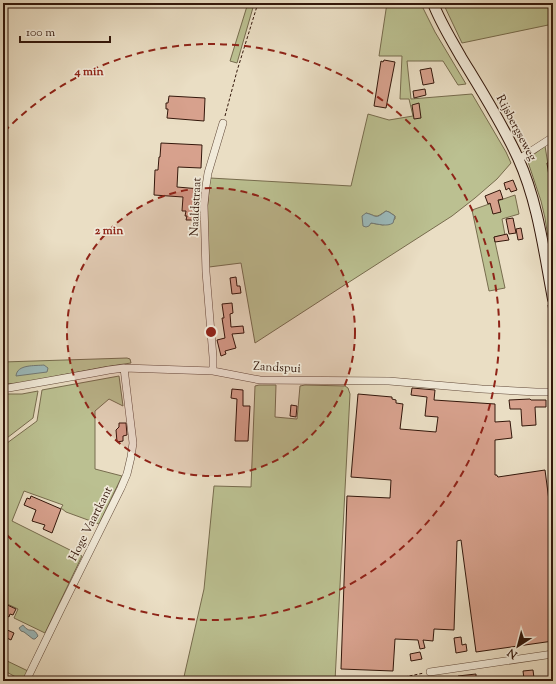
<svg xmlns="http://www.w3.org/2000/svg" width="556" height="684" viewBox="0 0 556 684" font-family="'Sorts Mill Goudy',serif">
<rect width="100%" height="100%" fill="#eadec4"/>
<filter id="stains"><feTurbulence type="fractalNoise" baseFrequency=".005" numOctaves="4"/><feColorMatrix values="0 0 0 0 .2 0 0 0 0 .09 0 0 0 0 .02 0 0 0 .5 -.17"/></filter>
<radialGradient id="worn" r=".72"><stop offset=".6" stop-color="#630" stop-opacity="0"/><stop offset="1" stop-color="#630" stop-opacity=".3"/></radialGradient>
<path fill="#bbc091" stroke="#776c4e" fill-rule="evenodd" d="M248 3 254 4 237 63 230 61Z
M387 3H406L422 6 435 32 466 84 458 85 443 61H407L411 99 472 94 506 152 511 163 497 179 475 198 452 216 343 286 255 343 241 263 209 267 207 212 210 178 351 186 368 114 389 120 413 116 409 99H400L402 56H379ZM386 211 389 212 395 216V219L383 225 371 223 366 213C378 216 374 219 386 211Z
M443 3H553V24L462 43Z
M545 146 553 195V237H548L545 218 541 201 528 162 533 155Z
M515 195 519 214 502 219 505 235 494 237 505 288 489 291 472 210Z
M127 358 130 359 131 363 104 367 21 383 3 384V362Z
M119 376 123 406 109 399 95 411V469L122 476 99 524 66 512 61 508 63 505 24 491 12 521 82 556 45 633 14 618 18 609 3 602V446L37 421 42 390Z
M259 385H276L275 417 297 419 300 386 305 385 345 386 348 388 350 394 335 681H183L204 589 214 486 251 487 255 386Z
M38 391 33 418 3 441V394H22Z
M3 659 28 671 23 681 3 670Z"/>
<path fill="#9bbabc" stroke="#717975" d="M386 211 389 212 395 216 393 223C387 227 378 224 371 223L369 226 366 227 363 226 362 216 366 213C378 216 374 220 386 211Z
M44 365 48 368 47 372 16 376C17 364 35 366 44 365Z
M23 625C24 626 25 628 27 629 31 632 34 627 38 636L35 639H33L24 632 21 631 19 628Z"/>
<path fill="#d7a18d" stroke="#33170b" d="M384 60 395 62 386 108 374 106 381 61 383 62Z
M431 68 434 83 423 85 420 70Z
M425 89 426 95 414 98 413 91Z
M169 96 205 98 204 121 167 118 168 109H166V103H168Z
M419 103 421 118 414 119 412 105Z
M161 143 202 145 201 168 178 167 177 187 200 189 198 208H195L194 220H186L187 216H185L186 211H182L183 197 154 195 155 170H158L159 157H160Z
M553 162V183H550L547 163Z
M513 180 517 190 511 192 509 188 506 190 504 183Z
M500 190 503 199 498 200 501 212 493 214 490 203 488 204 485 196Z
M513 218 516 233 509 234 506 219Z
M521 228 523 239 518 240 516 229Z
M507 234 509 240 495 242 494 237Z
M236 277 237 286H240L241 293 232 294 230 278Z
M232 303 233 313 230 314 231 327 243 326 244 333 232 334 236 348 225 351 226 354 221 356 217 340 225 338 222 318H224L222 304Z
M412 388 435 390 434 400 495 404V422L510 421 512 438 495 440V475H497V476L498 477 545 470 553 531V641L476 652 461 540 457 541 454 630 434 629 433 641 423 640 425 648 420 649 418 640 395 639 393 671 341 669 347 496 390 498 391 480 351 477 358 394 392 397V399L396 400V403L403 404 400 429 436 432 438 417 425 416 427 397 411 395Z
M232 389 243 390V406H250L248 441H235L237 399 231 398Z
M530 399 531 400H546V407H535L536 425 522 426 521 409H510L509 400Z
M291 405 297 406 296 417 290 416Z
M119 423H126L127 435 123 436V441L117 442 116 430 119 427Z
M31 496 61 509 52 533 43 529 45 525 32 521 36 510 24 505 27 498 30 499Z
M3 603 16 609 13 615 10 614 9 617 3 614Z
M3 628 14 633 11 640 3 636Z
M461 637 462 645 466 644 467 651 456 653 454 638Z
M420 652 422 659 411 661 410 654Z
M533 670 534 678 524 679 523 671Z
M476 674V681H458V676Z"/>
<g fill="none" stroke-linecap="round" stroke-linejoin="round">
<defs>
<path id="street" d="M519 159 553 137
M213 371V357L206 272 204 205 206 186 208 173 223 123
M3 389 93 373 109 370 124 368 213 371 260 380 389 381 482 389 536 392H553
M430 672 553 654
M26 681 61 609 121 488 127 474 131 457 133 443 124 368"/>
<path id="secondary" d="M433 3C440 22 451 39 461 57 481 90 502 123 518 158 538 202 544 252 553 299"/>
</defs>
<use href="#street" stroke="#614939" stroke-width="8"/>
<use href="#secondary" stroke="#33170b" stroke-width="12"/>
<path stroke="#33170b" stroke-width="1" stroke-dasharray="3 2" stroke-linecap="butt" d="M225 116 237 71 258 3
M548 305 553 338
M385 681 424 673"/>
<use href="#street" stroke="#f1ead9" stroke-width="7"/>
<use href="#secondary" stroke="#f1ead9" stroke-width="10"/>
</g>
<circle cx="211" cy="332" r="144" fill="#8f2418" fill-opacity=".12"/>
<g fill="none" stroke="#8f2418" stroke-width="2" stroke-dasharray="7 5">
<circle cx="211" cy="332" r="144"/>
<path d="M4 132A288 288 0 1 1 4 532"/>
</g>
<g text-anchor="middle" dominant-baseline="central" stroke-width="3.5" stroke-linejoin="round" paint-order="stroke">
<g font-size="12" fill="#33170b" stroke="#f1ead9">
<text transform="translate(516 128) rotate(62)">Rijsbergseweg</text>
<text transform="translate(196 207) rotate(-87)">Naaldstraat</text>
<text transform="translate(277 368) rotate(3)">Zandspui</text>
<text transform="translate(91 524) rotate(-63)">Hoge Vaartkant</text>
</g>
</g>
<circle cx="211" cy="332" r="6" fill="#8f2418" stroke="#f1ead9" stroke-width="2"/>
<g font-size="12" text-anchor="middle" font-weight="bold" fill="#8f2418" stroke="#f1ead9" stroke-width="3.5" stroke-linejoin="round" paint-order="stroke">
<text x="89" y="75">4 min</text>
<text x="109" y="234">2 min</text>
</g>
<rect width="556" height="684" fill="none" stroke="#eadec4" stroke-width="16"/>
<rect x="4" y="4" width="548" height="676" fill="none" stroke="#33170b" stroke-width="2"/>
<rect x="8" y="8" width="540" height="668" fill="none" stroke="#33170b"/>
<g transform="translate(518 646) rotate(216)" stroke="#f1ead9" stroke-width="3" paint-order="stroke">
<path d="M0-3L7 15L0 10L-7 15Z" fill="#33170b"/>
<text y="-6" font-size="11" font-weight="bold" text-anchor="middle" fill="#33170b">N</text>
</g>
<path d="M20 36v6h90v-6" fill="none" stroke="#33170b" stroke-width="2"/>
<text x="26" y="36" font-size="12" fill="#33170b" stroke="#f1ead9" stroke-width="3" paint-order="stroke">100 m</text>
<rect width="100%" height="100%" filter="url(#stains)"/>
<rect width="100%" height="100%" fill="url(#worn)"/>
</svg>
